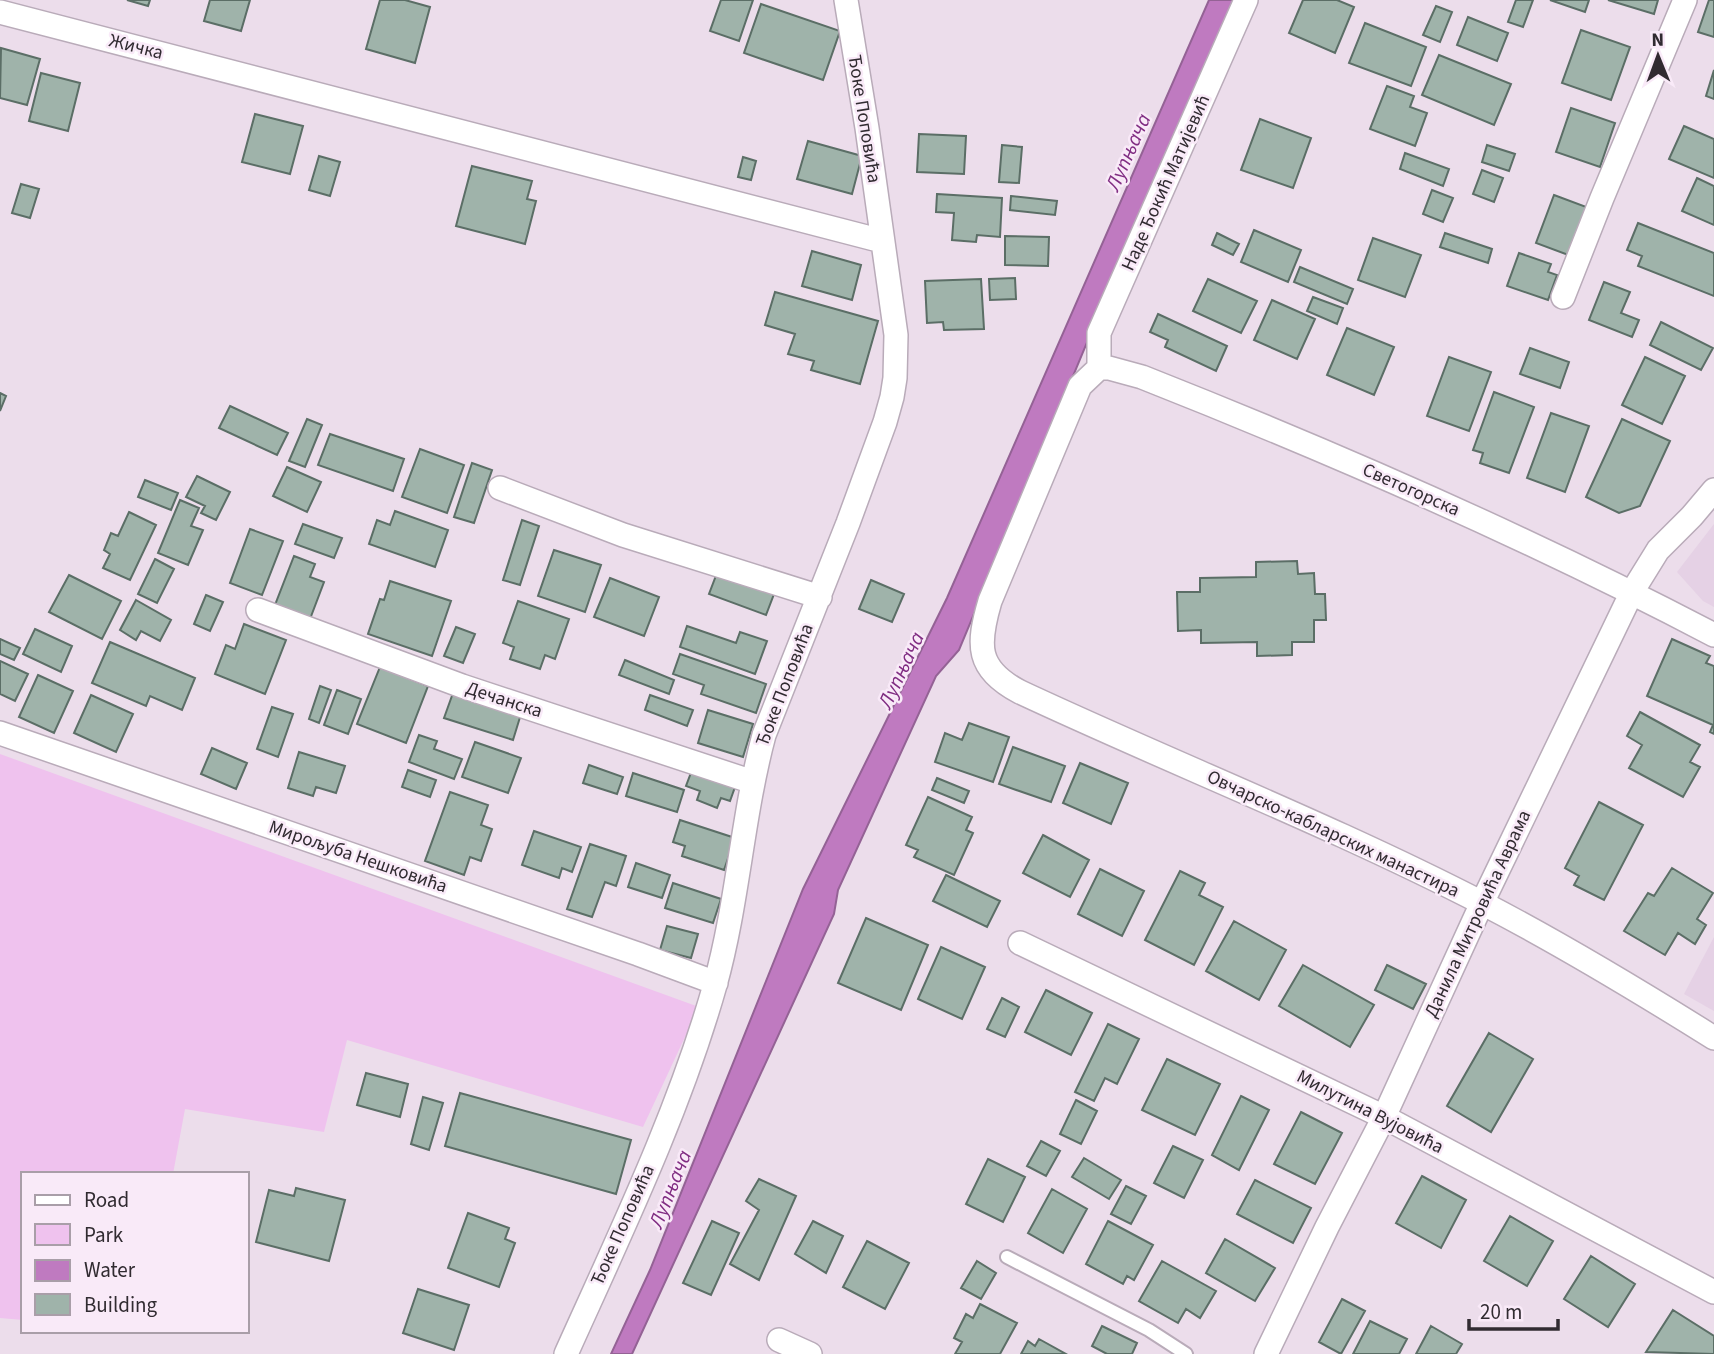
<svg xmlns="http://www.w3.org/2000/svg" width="1714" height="1354" viewBox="0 0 1714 1354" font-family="'Source Sans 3',sans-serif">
<rect width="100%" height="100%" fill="#ecddeb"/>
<path fill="#e5d1e5" d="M1714 524V607L1703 601 1677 572Z
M1714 937V1011L1684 994Z"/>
<path fill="#efc2ee" d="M0 754 699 1007 643 1127 347 1040 324 1132 185 1109 173 1174H23V1320L0 1318Z"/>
<path fill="#bf7ac0" stroke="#946295" stroke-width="2" d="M1209 0H1234L1165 155 959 650 936 676 838 890 834 914 632 1354H611L650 1270 803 889 947 598Z"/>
<path fill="#9fb3aa" stroke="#5b6e66" stroke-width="2" d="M127 0H150L148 6Z
M210 0H250L241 31 204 21Z
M380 0H405L430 7 415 63 366 49Z
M721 0H753L739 41 710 31Z
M1303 0H1337L1354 7 1335 53 1289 33Z
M1516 0H1533L1523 27 1508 22Z
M1550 0H1589L1585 12Z
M1608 0H1658L1654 14Z
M1709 0H1714V37L1698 32Z
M761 4 840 31 823 80 744 53Z
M1436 6 1452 12 1440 42 1423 35Z
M1468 17 1508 33 1497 61 1457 45Z
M1365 23 1426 47 1411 86 1349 63Z
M1581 30 1630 47 1611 100 1562 83Z
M1 48 40 59 27 105 0 98Z
M1439 55 1511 84 1494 125 1422 95Z
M1714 70V99L1706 96Z
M41 73 80 83 68 131 29 121Z
M1387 86 1414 96 1410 107 1427 113 1415 146 1370 129Z
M1571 108 1615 123 1600 167 1556 152Z
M255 114 303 126 290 174 242 162Z
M1260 119 1311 138 1293 188 1241 170Z
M1684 126 1714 139V178L1669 159Z
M919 134 966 136 964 174 917 172Z
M808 141 862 156 852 194 797 179Z
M1002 145 1022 147 1019 183 999 182Z
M1487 145 1515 154 1509 171 1482 162Z
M1405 153 1449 169 1443 186 1400 169Z
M319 156 340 162 330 196 309 190Z
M743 157 756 161 751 180 738 177Z
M472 166 532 181 527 199 536 201 525 244 456 226Z
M1482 170 1503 178 1494 202 1473 194Z
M1697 178 1714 186V225L1682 211Z
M21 184 39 189 30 218 12 213Z
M1432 190 1453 198 1443 222 1423 214Z
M937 194 1002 198 1000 237 977 235 976 242 952 240 954 213 936 212Z
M1554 195 1589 208 1571 256 1536 243Z
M1011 196 1057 201 1055 215 1010 210Z
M1638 223 1714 253V296L1638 266 1642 256 1627 250Z
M1254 230 1301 250 1288 282 1241 262Z
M1217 233 1239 244 1233 255 1212 245Z
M1445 233 1492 249 1488 263 1440 247Z
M1005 236 1049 237 1048 266 1005 265Z
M1373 238 1421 255 1405 297 1358 280Z
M812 251 861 265 852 300 802 286Z
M1519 253 1551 264 1548 272 1557 275 1548 300 1507 286Z
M1300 267 1353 289 1347 304 1294 282Z
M1015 278 1016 299 990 300 989 279Z
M981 279 984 329 944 330 943 322 927 323 925 281Z
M1208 279 1257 301 1241 333 1193 311Z
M1604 282 1630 292 1621 313 1639 320 1632 337 1589 320Z
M775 292 878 321 860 384 811 370 814 361 788 354 795 334 765 325Z
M1313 297 1343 308 1337 324 1307 311Z
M1272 300 1315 319 1297 359 1254 340Z
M1158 314 1227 346 1216 371 1165 347 1168 340 1150 332Z
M1661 322 1713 348 1701 370 1650 345Z
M1347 328 1394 347 1374 395 1327 375Z
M1530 348 1569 362 1560 388 1520 374Z
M1449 357 1491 372 1469 431 1427 416Z
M1645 357 1685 376 1662 424 1622 405Z
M1494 392 1534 407 1509 473 1480 463 1483 453 1473 450Z
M0 393 6 396 0 411Z
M230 406 288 433 277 455 219 428Z
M1551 413 1589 426 1565 492 1527 478Z
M307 419 322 425 305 467 289 461Z
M1622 419 1670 441 1640 506 1619 513 1586 497Z
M330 434 404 459 393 491 318 465Z
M420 449 464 465 447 513 402 497Z
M472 463 492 470 474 523 454 517Z
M287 467 321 482 307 512 273 496Z
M197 476 230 492 216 520 201 513 205 506 186 497Z
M145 480 178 493 171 510 138 497Z
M180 500 199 508 191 526 203 530 188 565 158 553Z
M395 511 448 530 435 567 369 544 377 520 390 525Z
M129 512 156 525 130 580 103 568 110 554 104 550 111 533 118 536Z
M522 520 539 526 520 585 503 580Z
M303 524 342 538 334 558 295 544Z
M250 529 283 541 262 595 230 583Z
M554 550 601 565 585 612 538 596Z
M294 556 315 564 310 577 324 582 310 619 275 605Z
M155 559 174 569 157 603 138 594Z
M1297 561 1298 574 1314 573 1315 594H1325L1326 620H1314V642H1292V655L1257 656V642L1201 643V630L1178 631 1177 592H1200V578L1256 577V562Z
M717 573 774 594 766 615 709 594Z
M69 575 121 601 102 639 49 612Z
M610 578 659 597 644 636 594 617Z
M871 580 904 594 892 622 859 609Z
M390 581 451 601 432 656 368 634 380 599 384 600Z
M206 595 223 602 210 631 194 624Z
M136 600 171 620 160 641 141 631 136 640 120 630Z
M518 601 569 619 555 659 545 655 540 669 510 659 514 647 503 643Z
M244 624 286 640 265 694 215 674 226 645 235 649Z
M687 626 736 643 740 632 767 641 755 674 680 647Z
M456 627 475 634 463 663 444 656Z
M35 629 72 646 61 672 23 654Z
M0 639 20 648 14 660 0 654Z
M1672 639 1710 656 1706 663 1714 666V734L1710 732 1713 725 1647 696Z
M110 642 195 678 182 710 150 696 146 706 92 683Z
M680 654 766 684 756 713 701 694 704 685 673 674Z
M625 660 674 680 669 694 619 675Z
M0 661 28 674 15 701 0 694Z
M380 667 428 686 406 743 357 724Z
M38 675 73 691 54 733 19 717Z
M320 686 331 690 319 723 309 719Z
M337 690 361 699 348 734 324 725Z
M453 693 521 714 513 740 444 718Z
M91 695 133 714 116 752 74 733Z
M650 695 693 710 687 726 645 710Z
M272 707 293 714 278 757 257 749Z
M708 710 753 724 743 757 698 743Z
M1640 712 1700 745 1690 762 1700 767 1683 797 1629 768 1642 745 1627 736Z
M969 723 1009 737 993 782 935 762 945 733 962 740Z
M419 735 437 741 434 749 462 759 454 779 409 762Z
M475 742 521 758 508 793 462 777Z
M1013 747 1065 766 1051 802 999 784Z
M212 748 247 763 236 789 201 774Z
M299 752 345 766 336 793 316 787 313 796 288 788Z
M1080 763 1128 783 1111 824 1063 803Z
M589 765 623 777 617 794 583 783Z
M408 770 436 780 430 797 402 787Z
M692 770 735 787 730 801 721 798 717 808 697 800 700 791 686 786Z
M633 773 684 790 677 812 626 796Z
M937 778 969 791 964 803 932 790Z
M450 792 488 805 481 825 492 829 481 861 470 857 464 875 425 861Z
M928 797 972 817 966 830 973 833 954 875 914 857 918 850 906 845Z
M1599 802 1643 825 1604 900 1574 885 1579 876 1565 868Z
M680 820 735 838 724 870 682 856 685 846 673 842Z
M534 831 581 847 572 872 562 868 559 878 522 865Z
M1043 835 1089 860 1070 897 1023 873Z
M590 844 626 856 616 886 605 882 592 917 567 909Z
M636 863 670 875 662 898 628 887Z
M1672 868 1713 893 1697 919 1706 925 1695 944 1678 933 1665 955 1624 931 1648 893 1654 896Z
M1100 869 1144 891 1122 936 1078 914Z
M1180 871 1205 883 1199 895 1223 907 1194 965 1145 940Z
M946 875 1000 901 987 927 933 901Z
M673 883 721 899 713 923 665 908Z
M866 918 928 945 901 1010 838 983Z
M1234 921 1286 950 1259 1000 1206 971Z
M667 926 698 934 691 958 660 950Z
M941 947 985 967 962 1019 918 999Z
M1303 965 1374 1005 1350 1047 1279 1006Z
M1387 965 1426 984 1413 1009 1375 990Z
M1046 990 1092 1013 1071 1055 1025 1032Z
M1002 998 1019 1007 1005 1037 987 1029Z
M1108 1024 1139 1039 1117 1084 1105 1078 1094 1101 1075 1092Z
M1489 1033 1533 1059 1491 1132 1447 1106Z
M1167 1059 1220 1084 1195 1135 1142 1110Z
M366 1073 408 1084 400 1117 357 1105Z
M460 1093 631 1140 616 1194 445 1146Z
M1241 1096 1269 1110 1239 1170 1212 1155Z
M423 1097 443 1103 429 1150 411 1144Z
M1076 1100 1097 1111 1081 1144 1060 1134Z
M1301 1112 1342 1133 1315 1184 1274 1164Z
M1041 1141 1060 1151 1046 1176 1027 1166Z
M1173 1146 1203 1160 1184 1198 1154 1183Z
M1084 1158 1121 1180 1109 1199 1072 1177Z
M988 1159 1025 1177 1003 1222 966 1204Z
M1422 1176 1466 1200 1441 1248 1396 1223Z
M759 1179 796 1196 759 1280 730 1264 759 1210 746 1201Z
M1255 1180 1311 1208 1293 1243 1237 1214Z
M1126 1186 1146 1196 1131 1224 1111 1214Z
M296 1188 345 1200 329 1261 256 1242 269 1190 294 1196Z
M1052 1189 1087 1209 1063 1253 1028 1233Z
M468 1213 509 1228 505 1239 515 1243 499 1287 448 1268Z
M1510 1216 1553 1241 1527 1286 1484 1261Z
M712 1221 739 1233 711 1295 683 1283Z
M813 1221 843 1236 826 1273 795 1254Z
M1108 1221 1153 1245 1134 1280 1127 1276 1123 1284 1086 1264Z
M1225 1239 1275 1268 1255 1301 1206 1273Z
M867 1241 909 1263 885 1309 843 1287Z
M1591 1256 1635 1284 1608 1327 1564 1299Z
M977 1261 996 1273 981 1299 961 1288Z
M1162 1261 1216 1291 1200 1318 1186 1309 1178 1323 1139 1301Z
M418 1289 469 1305 454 1350 403 1333Z
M1342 1299 1365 1311 1341 1354 1319 1342Z
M980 1304 1017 1323 1000 1354H955L962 1342 954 1338 966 1314 973 1318Z
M1673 1310 1714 1336V1354L1646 1352Z
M1370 1321 1407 1339 1399 1354H1353Z
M1102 1326 1137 1343 1132 1354H1107L1092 1346Z
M1431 1326 1462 1344 1456 1354H1416Z
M1039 1339 1066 1354H1021L1028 1341 1035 1346Z"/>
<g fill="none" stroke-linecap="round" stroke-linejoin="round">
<defs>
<path id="service" d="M1007 1257 1149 1330 1186 1354"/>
<path id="minor" d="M0 12 882 241
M1563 297 1602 198 1685 0
M1099 368 1080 386 990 601C977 645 976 669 1020 692 1174 764 1333 826 1484 904 1563 945 1639 991 1714 1038
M1099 368H1109L1142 377C1337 454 1529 538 1714 635
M1099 368V333L1246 0
M500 488 623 535 820 597
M258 610 462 686 753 782
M0 733 638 954 716 983
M1020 943 1384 1117 1714 1292
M779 1340 810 1354
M566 1354C620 1234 679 1112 715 985 738 903 742 817 764 735L848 523 885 422 892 397 895 378 896 335 867 128 846 0
M1266 1354 1327 1227 1384 1117 1482 903 1632 592 1658 550 1692 516 1714 490"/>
</defs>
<use href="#service" stroke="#b9abb9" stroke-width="16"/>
<use href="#minor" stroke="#b9abb9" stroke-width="26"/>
<use href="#service" stroke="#fff" stroke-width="12"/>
<use href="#minor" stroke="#fff" stroke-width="23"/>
</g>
<g text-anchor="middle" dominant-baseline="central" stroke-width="5" stroke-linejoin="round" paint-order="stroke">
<g font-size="19" fill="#312b31" stroke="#f9eaf8">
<text transform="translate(136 47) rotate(14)">Жичка</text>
<text transform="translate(864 119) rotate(81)">Ђоке Поповића</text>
<text transform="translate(1166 183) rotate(-66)">Наде Ђокић Матијевић</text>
<text transform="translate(1411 490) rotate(24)">Светогорска</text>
<text transform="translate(785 685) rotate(-69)">Ђоке Поповића</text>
<text transform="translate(504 700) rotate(18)">Дечанска</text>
<text transform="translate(1333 834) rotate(25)">Овчарско-кабларских манастира</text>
<text transform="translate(358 857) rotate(19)">Мирољуба Нешковића</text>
<text transform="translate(1478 914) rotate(-65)">Данила Митровића Аврама</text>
<text transform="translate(1370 1112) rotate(27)">Милутина Вујовића</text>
<text transform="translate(623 1225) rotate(-66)">Ђоке Поповића</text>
</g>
<g font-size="21" font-style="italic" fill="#812e83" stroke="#f9eaf8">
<text transform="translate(1128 152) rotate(-66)">Лупњача</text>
<text transform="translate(901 670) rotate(-65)">Лупњача</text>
<text transform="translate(670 1189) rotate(-68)">Лупњача</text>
</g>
</g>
<rect x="21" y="1172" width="228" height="161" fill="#f9eaf8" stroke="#a99ea8" stroke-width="2"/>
<rect x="35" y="1195" width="35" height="10" fill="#ffffff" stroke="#a99ea8" stroke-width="2"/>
<text x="84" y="1207" font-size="21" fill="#312b31">Road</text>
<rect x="35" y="1224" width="35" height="21" fill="#efc2ee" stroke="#a99ea8" stroke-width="2"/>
<text x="84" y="1242" font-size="21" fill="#312b31">Park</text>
<rect x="35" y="1260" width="35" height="21" fill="#bf7ac0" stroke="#a99ea8" stroke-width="2"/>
<text x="84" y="1277" font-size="21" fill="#312b31">Water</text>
<rect x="35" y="1294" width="35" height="21" fill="#9fb3aa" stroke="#a99ea8" stroke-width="2"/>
<text x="84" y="1312" font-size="21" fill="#312b31">Building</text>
<g transform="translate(1658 56) rotate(359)" stroke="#f9eaf8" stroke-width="5" paint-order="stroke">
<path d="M0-5L12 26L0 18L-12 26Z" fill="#312b31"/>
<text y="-10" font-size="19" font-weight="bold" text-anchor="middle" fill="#312b31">N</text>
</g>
<path d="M1469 1319v10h89v-10" fill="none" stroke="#312b31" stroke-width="3.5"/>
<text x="1480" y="1319" font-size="21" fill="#312b31" stroke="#f9eaf8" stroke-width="5" paint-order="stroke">20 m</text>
</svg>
